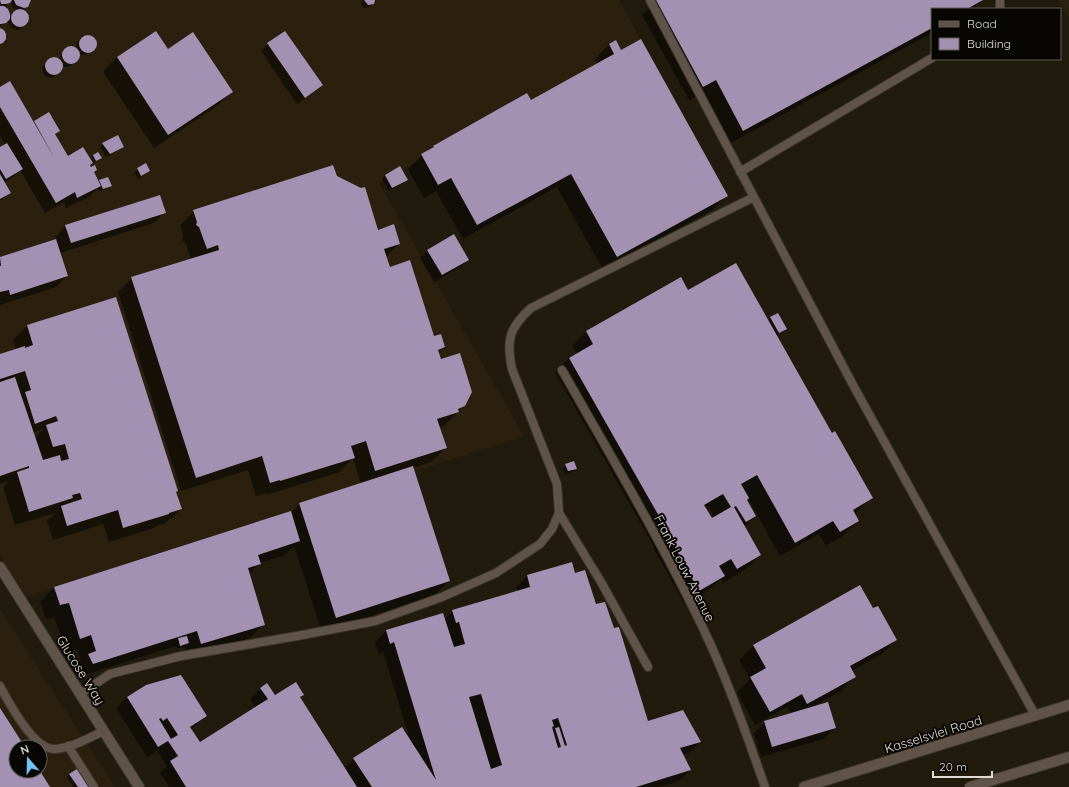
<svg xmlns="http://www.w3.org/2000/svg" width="1069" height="787" viewBox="0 0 1069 787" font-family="Quicksand,sans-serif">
<rect width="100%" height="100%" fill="#211b0e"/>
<path fill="#2a200d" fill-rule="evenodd" d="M0 0H619L643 43 379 183 524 436 26 597 0 556Z
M1057 0H1069V18Z
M0 609 115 787H0ZM16 747H40V771H16Z"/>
<path fill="#0007" fill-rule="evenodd" d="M0 0H11L6 6 3 7 9 18 17 10 13 8 11 5 12 0H30L23 10 26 12 28 16V21L21 28 17 30 12 28 9 25 8 19 0 26Z
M362 0H374L369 7 365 8 361 5Z
M650 0H982L973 9H932V33L729 144 701 94 689 100 642 15 653 5Z
M155 32 168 51 232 92 217 106 154 148 103 72 117 57Z
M86 36H90L94 38 96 42V47L92 50 89 54 84 55 79 54 78 59 71 66 66 67 63 66 62 70 54 77 50 78 46 77 43 73 42 68 45 64 53 58 59 60 61 54 69 48H74L77 50 76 47 78 42Z
M268 44 321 85 314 92 297 104 261 51Z
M609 44 621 51 726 196 712 210 603 270 557 187 463 239 436 191 424 198 408 169 422 155 434 147 530 101 598 64 595 59Z
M0 88 34 123 35 121 59 131 55 135 68 158 89 160 98 153 101 158 90 165 91 168 96 170 93 173 98 183 100 181 110 185 107 189 99 191 98 188 89 197 66 208 64 202 45 213 20 170 15 176 4 183 10 193 0 201V148L5 145 0 136ZM34 123H37L50 146 48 147Z
M103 144 123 147 119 150 106 157 100 147Z
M138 169 149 171 138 179 134 172Z
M385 175 406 179 403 183 389 191 382 179Z
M336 176 377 231 399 244 386 257 389 268 433 338 444 347 438 353 441 360 465 405 444 426 439 427 446 448 431 462 413 468 449 581 435 595 322 632 294 546 285 555 260 563 249 574 264 624 250 638 187 658 184 647 177 648 176 646 78 677 74 669 81 662 77 649 66 652 54 617 46 619 40 602 54 587 291 513 299 504 361 484 353 458 340 472 266 495V493L256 496 248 470 181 491 118 292 132 278 191 259 185 242 182 240 183 236 180 225 194 211Z
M165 212 154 223 60 253 67 276 56 287 0 305V258L56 240 55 237 66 226Z
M454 236 468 259 460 267 434 282 420 258 428 251Z
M688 292 768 322 771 318 786 329 776 336 831 435 871 498 854 514 858 521 844 535 826 546 819 534 780 556 748 498 746 500 755 516 744 527 760 555 746 569 723 583 721 579 709 590 685 604 653 548 654 547 555 372 569 358 577 354 572 346 587 331ZM709 508 714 517 711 519 706 510Z
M27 326 175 492 181 509 166 523 156 526 154 528 109 542 103 524 53 540 47 521 55 513 15 525 3 487 9 481 0 484V355L16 350 13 340ZM44 428 35 438 33 433Z
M566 465 576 469 572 472 565 474 563 468Z
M571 563 574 574 595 606 647 722 700 742 689 753 682 755 690 770 679 781 658 787H169L160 773 167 766 157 751 147 757 116 708 127 698 146 686 206 716 191 729 200 744 256 708 250 699 261 688 275 696 303 694 300 698 344 769 354 759 410 740 383 652 379 654 375 642 386 631 444 620 453 611 518 592 516 587 527 576Z
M873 610 896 640 882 654 852 671 855 676 841 691 812 707 835 728 824 739 761 757 754 733 765 722 791 714 787 707 755 725 737 692 750 679 739 660 753 646Z
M70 774 88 787H73L67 778Z"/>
<path fill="#a291b2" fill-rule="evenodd" d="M0 0H12L10 3 6 4H1Z
M14 0H31L28 7 24 8 16 5Z
M364 0H375L374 4 368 5Z
M656 0H983L967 9H932V28L743 131 716 80 703 87Z
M0 6H4L8 9 10 14V19L6 23 1 24H0Z
M11 18a9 9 0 1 1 18 0a9 9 0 1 1-18 0Z
M0 28 4 30 6 34V39L3 43 0 44Z
M156 31 168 49 193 32 233 92 168 135 117 57Z
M285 31 323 85 305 98 267 43Z
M79 44a9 9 0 1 1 18 0a9 9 0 1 1-18 0Z
M641 39 728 196 617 257 571 174 477 225 451 178 438 185 421 154 434 147 433 146 527 93 531 100 614 54 609 44 616 40 621 50Z
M62 55a9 9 0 1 1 18 0a9 9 0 1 1-18 0Z
M45 66a9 9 0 1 1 18 0a9 9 0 1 1-18 0Z
M10 81 55 159 34 121 49 112 60 131 55 134 68 156 83 147 93 163 90 165 91 167 95 165 97 170 94 172 101 186 77 198 75 192 56 203 0 107V87Z
M118 135 124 147 110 154 102 143Z
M7 143 23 169 6 179 0 169V147Z
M98 152 102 158 96 161 93 155Z
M146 163 150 171 141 176 137 168Z
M333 165 337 176 361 188 365 187 378 230 394 224 400 244 384 249 390 267 410 260 434 336 441 334 445 347 438 350 441 359 460 353 472 392 465 406 458 409 459 412 437 419 447 448 375 471 366 441 351 446 355 458 280 481V480L270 483 262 456 196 478 131 277 219 250 218 245 207 249 199 227 196 225 197 222 193 210Z
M400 166 408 180 392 188 385 175Z
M0 174 11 193 0 199Z
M108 177 112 186 103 189 99 180Z
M160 195 166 213 71 243 65 225Z
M454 234 469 260 442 275 427 250Z
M56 239 68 276 10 295 9 290 0 292V266H1L0 257Z
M736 263 832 433 835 431 873 498 853 510 859 521 840 532 833 521 795 543 757 475 741 484 749 498 747 500 756 516 746 522 736 506 734 507 761 555 737 569 731 559 719 566 725 576 699 591 667 533 668 532 569 358 593 344 586 331 681 277 688 290ZM723 494 731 507 712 518 704 505Z
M116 297 178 491 176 492 182 509 169 513V514L123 528 118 510 67 526 61 506 82 499 80 493 72 495 73 498 29 512 17 472 29 468V466L0 476V382L15 377 43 460 60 455 61 461 69 459 65 444 53 447 46 425 58 421 56 416 35 424 25 392 31 390 25 371 0 379V354L25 346V348L33 345 27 325Z
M778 313 787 329 779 333 770 317Z
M574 461 577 469 568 471 565 464Z
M413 466 450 581 336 618 299 503Z
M291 511 300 541 258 555 261 564 248 568 265 625 201 644 197 631 93 664 88 654 96 651 91 635 80 639 69 603 60 605 54 587Z
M572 562 575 573 585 570 596 604 605 602 614 628 619 627 648 721 683 710 701 742 680 748 691 770 636 787H372L353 758 402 727 436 780 394 642 390 644 386 630 443 613 454 647 465 644 459 622 456 623 452 610 530 587 527 575ZM481 694 502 765 491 769 469 697ZM558 718 567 745 565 746 559 727 555 728 561 747 558 748 552 727 554 726 552 720Z
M860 585 873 608 878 606 897 640 850 666 856 677 807 704 802 694 770 712 750 677 766 668 753 645Z
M187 636 189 643 180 646 178 638Z
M181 675 207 716 190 727 200 742 268 699 260 688 267 683 275 695 296 682 304 695 300 697 357 787H186L170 761 178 756 168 741 158 747 127 697 146 685ZM161 718 163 721 167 718 178 735 171 739 159 719Z
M828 702 836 728 772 747 764 721Z
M0 708 25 747H16V771H40L50 787H0Z
M77 769 89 787H78L69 774Z"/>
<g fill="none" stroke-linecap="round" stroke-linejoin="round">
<defs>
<path id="service" d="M650 0 853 385 1035 715
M1000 0V9
M740 172 932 58
M562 370C610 455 660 538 702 626 727 678 746 733 765 787
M559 513 601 582 648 667
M0 686C9 703 34 750 55 749 72 748 88 738 104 731
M80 694 110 674 181 656 297 636 375 621 442 597 496 573 540 544 552 529 559 513 557 484 512 369C506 340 509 328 531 308L754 197
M68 746 94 787"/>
<path id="minor" d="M0 567 139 787
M970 787 1069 757"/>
<path id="tertiary" d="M804 787 1069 705"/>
</defs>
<use href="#service" stroke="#3c362a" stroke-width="10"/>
<use href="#minor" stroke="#3c362a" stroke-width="12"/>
<use href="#tertiary" stroke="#3c362a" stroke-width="12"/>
<use href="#service" stroke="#605349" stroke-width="8"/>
<use href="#minor" stroke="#605349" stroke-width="10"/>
<use href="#tertiary" stroke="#605349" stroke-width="10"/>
</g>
<g text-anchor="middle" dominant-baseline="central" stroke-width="4" stroke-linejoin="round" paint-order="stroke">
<g font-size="13" fill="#e0dcd3" stroke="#080603">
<text transform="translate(685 568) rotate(63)">Frank Louw Avenue</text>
<text transform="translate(81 670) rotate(58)">Glucose Way</text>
<text transform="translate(933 734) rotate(-17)">Kasselsvlei Road</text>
</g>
</g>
<rect x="931" y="8" width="130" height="52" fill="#080603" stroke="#5e5c56"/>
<rect x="939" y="21" width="20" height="6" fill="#605349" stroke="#5e5c56"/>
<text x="967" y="28" font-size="12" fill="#e0dcd3">Road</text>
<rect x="939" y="38" width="20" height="12" fill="#a291b2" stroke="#5e5c56"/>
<text x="967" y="48" font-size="12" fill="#e0dcd3">Building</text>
<g transform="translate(28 759) rotate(340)"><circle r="19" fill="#080603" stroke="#5e5c56"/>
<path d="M0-3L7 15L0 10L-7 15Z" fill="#72c1f5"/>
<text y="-6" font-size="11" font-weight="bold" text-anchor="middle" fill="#e0dcd3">N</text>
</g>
<path d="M933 771v6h59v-6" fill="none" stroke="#e0dcd3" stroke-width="2"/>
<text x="939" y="771" font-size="12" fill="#e0dcd3" stroke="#080603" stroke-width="3" paint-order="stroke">20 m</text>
</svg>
